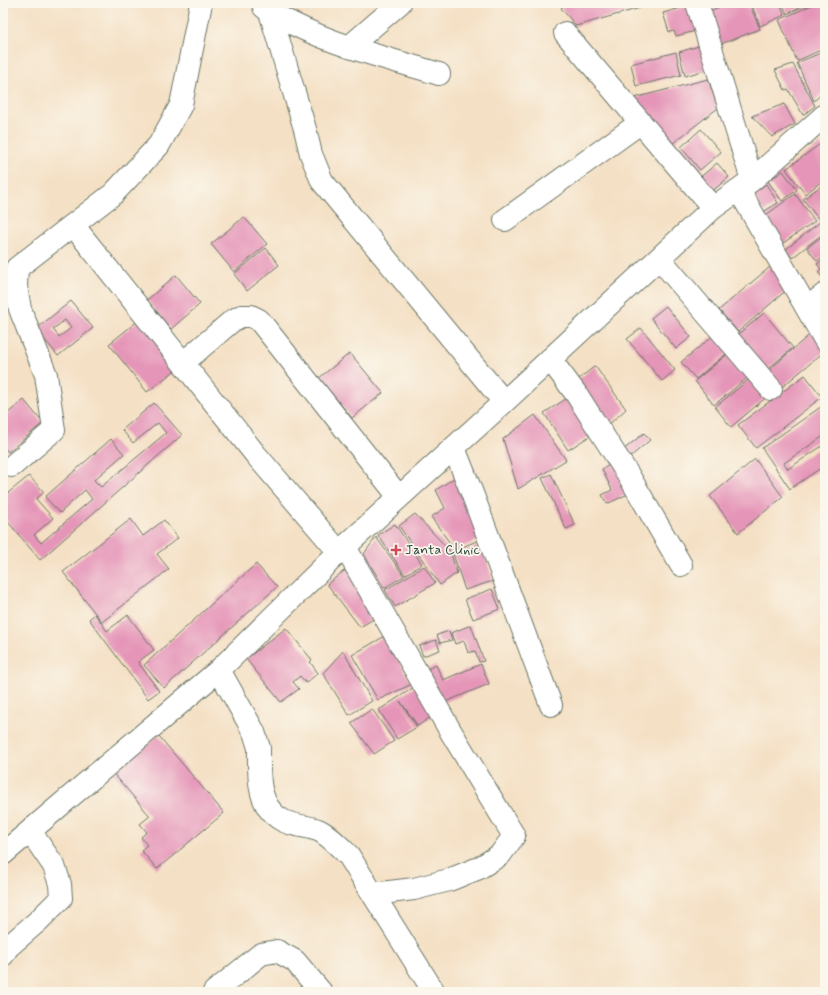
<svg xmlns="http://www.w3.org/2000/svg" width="828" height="995" viewBox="0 0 828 995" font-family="Mynerve,sans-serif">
<rect width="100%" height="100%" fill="#fbf7ec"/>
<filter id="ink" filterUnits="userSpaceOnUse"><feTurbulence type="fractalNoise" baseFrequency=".025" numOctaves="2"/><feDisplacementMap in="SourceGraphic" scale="8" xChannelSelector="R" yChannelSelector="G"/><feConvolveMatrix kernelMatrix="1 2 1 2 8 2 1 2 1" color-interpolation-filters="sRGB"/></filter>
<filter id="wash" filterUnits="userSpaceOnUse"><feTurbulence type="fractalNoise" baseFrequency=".012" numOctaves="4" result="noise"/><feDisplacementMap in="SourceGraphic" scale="16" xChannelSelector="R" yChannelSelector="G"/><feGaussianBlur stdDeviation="0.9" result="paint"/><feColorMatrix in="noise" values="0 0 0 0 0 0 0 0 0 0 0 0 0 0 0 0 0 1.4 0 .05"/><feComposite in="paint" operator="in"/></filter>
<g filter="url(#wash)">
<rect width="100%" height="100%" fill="#f4e0c4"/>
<g id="blocks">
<path fill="#e595b8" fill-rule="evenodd" d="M567 3H658L576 26 561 8Z
M729 3H749L760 29 718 45 705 13Z
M751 3H780L785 15 760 26Z
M782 3H810L787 14Z
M816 3H821L825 11V48L797 61 779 20Z
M688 6 700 30 676 36 674 31 669 32 663 13Z
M702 45 709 69 685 76 679 52Z
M825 51V91L814 101 797 63Z
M676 52 681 75 636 86 631 64Z
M793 64 815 106 803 115 788 89 785 90 775 70Z
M708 79 718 108 673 143 634 98Z
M784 104 795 124 772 137 752 116Z
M701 129 721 152 700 170 681 147Z
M820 144 825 151V179L805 194 786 169Z
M717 163 729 177 709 194 697 180Z
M783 171 797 190 782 201 768 181Z
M825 183V217L820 221 803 199Z
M766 184 778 203 763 212 752 194Z
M795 194 815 221 782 244 763 217Z
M244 217 267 244 234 272 211 244Z
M825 218V232L792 258 786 249Z
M825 234V255L817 261 807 248Z
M266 248 279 265 247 291 234 274Z
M825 257V280H824L818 272 821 269 817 264Z
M777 261 790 287 738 332 719 310Z
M176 275 200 304 171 329 147 300Z
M71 301 93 328 58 356 36 329ZM65 320 71 328 59 337 53 329Z
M666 306 691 337 676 349 651 318Z
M764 313 793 348 763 373 734 338Z
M144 316 182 365 147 392 109 344Z
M641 328 675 370 662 381 627 339Z
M816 329 825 351 782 387 768 371Z
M718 332 732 349 696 379 681 362Z
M731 351 751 375 714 405 695 381Z
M350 353 383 393 352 418 319 378Z
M595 366 626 409 606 427 575 382Z
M805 375 822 397 756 448 738 425Z
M753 376 769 395 731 427 715 407Z
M572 395 596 432 568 450 544 413Z
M24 400 43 423 8 452 3 446V417Z
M154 403 182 435 40 560 3 516V497L29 476 44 492 36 499 53 518 34 535 41 543 92 499 85 490 60 513 45 497 111 439 124 454 94 480 101 487 166 433 158 423 133 443 122 430Z
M825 404V435L784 463 788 469 825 444V465L790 489 762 448Z
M535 415 566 460 518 489 503 439Z
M644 433 650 440 629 458 622 451Z
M755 459 783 497 738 533 710 496Z
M615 462 630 493 607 504 602 495 612 490 602 469Z
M551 474 575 525 566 529 542 478Z
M457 476 486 537 455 550 431 517 445 508 436 490Z
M415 514 450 551 457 573 440 585 399 526Z
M131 519 143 536 164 520 178 538 157 554 169 569 102 622 63 572Z
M395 524 422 564 405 575 378 535Z
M376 537 404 576 384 588 364 554Z
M482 545 493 581 465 590 453 554Z
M256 564 277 587 164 688 144 665Z
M352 565 382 614 360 627 327 584Z
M424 566 435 583 395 607 385 590Z
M492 589 500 609 473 619 465 599Z
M95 614 107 631 128 615 154 650 138 662 159 691 148 699 89 619Z
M471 625 484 661 479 662 475 651 468 653 464 641 455 644 451 633Z
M286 628 312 660 310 662 318 673 306 683 300 676 293 682 299 689 281 702 246 659Z
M449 631 452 640 440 643 437 635Z
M385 636 412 684 378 700 352 655Z
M436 640 440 650 423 656 419 646Z
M343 651 372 701 349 715 323 673Z
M481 664 489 684 445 702 425 670 436 665 443 680Z
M419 684 438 712 418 726 400 701 417 727 397 739 379 710Z
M372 709 394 741 374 754 351 723Z
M158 735 224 813 157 869 141 850 147 845 141 837 147 832 140 824 150 816 113 773Z"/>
</g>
</g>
<g filter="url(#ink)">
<use href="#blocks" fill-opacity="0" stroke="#6a7666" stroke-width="1"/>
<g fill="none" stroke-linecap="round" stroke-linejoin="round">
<defs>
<path id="minor" d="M697 3 752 180
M264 7C273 15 283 19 293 24 340 47 390 59 439 74
M270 12 305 129 311 154 322 181 504 402
M565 33 713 208
M349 47 400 3
M739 190 825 340
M505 220 640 123
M73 225 256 455 339 552
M659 258 771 389
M807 308 825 294
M550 359 577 395 629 476 681 565
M183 363 232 321 241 316H251L259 320 399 497
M454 448 472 493 551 705
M12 466 54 430 46 375 20 309 16 286 17 268 113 194 159 145 181 105 201 3
M345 547 451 732 514 836 500 855 479 868 449 880 414 889 373 894
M219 670 254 732 259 748C259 773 256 806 282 820 292 826 307 826 318 830 329 835 340 847 349 856L434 992
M3 854 219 670 339 552 504 402 713 208 752 180 825 115
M3 955 8 947 38 921 61 898 60 884 54 866 30 831
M214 992 261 954 277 951 295 961 321 992"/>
</defs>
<use href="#minor" stroke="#6a7666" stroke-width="24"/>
<use href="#minor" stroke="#fff" stroke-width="22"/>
</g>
</g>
<path fill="#d1495b" stroke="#fbf7ec" stroke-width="1.5" d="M394 544h4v4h4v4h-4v4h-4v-4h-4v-4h4z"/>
<g text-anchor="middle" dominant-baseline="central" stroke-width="3.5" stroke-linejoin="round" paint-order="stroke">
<g font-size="14" fill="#1f3d34" stroke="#fbf7ec" text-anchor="start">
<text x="405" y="550">Janta Clinic</text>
</g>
</g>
<rect width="828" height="995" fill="none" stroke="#fbf7ec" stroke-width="16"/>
</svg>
